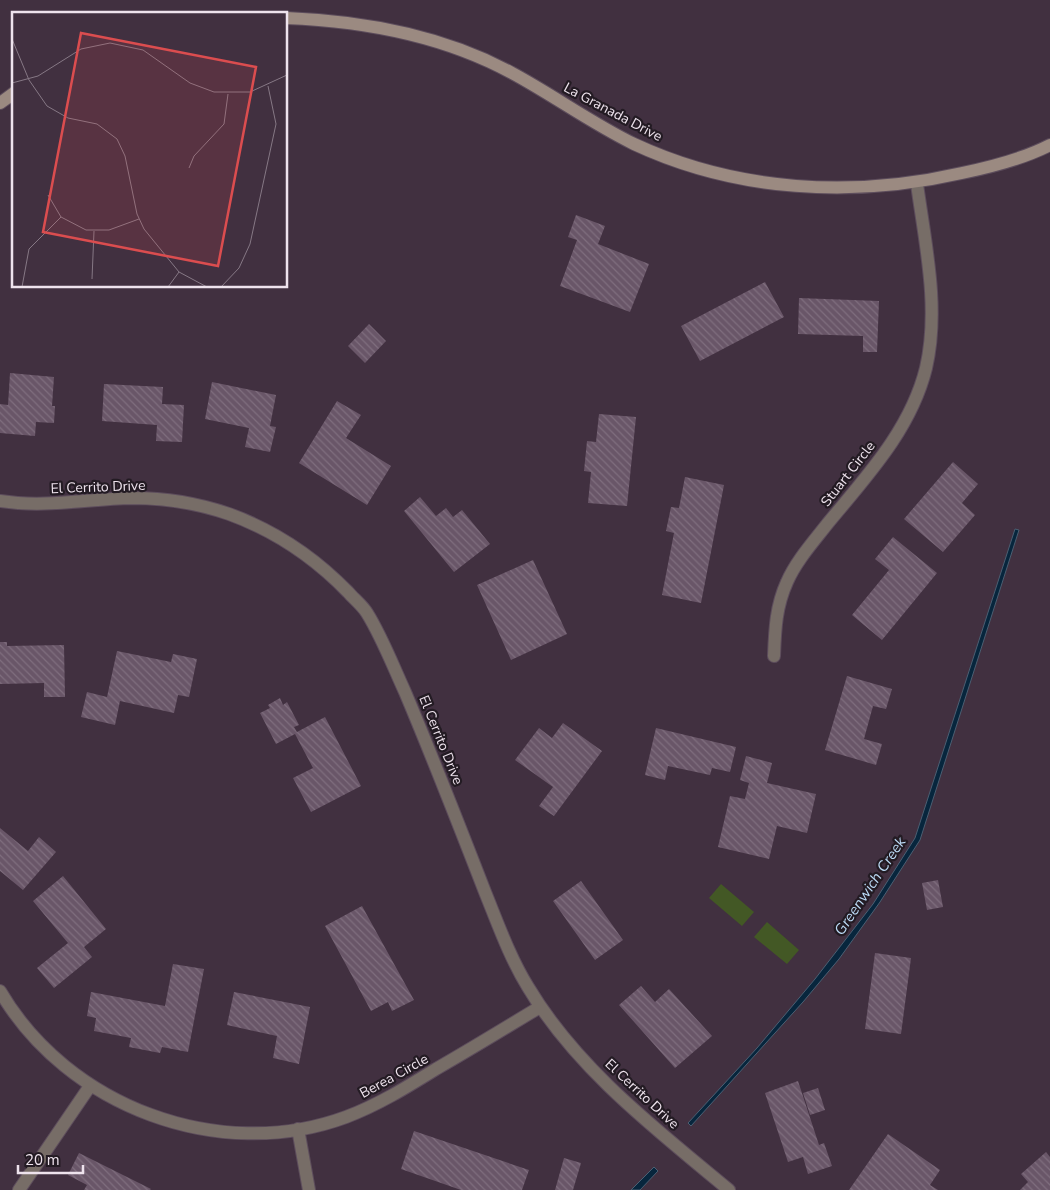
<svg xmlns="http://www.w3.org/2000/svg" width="1050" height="1190" viewBox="0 0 1050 1190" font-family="'Nunito Sans',sans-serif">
<defs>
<pattern id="building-back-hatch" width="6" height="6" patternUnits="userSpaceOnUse" patternTransform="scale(1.25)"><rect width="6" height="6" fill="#695668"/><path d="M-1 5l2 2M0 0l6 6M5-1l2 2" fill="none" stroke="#7f6e7e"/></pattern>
</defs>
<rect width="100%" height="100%" fill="#413040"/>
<path fill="#435825" d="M721 884 754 912 742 926 709 898Z
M767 922 799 950 787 964 754 937Z"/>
<path fill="#07263d" stroke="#4c5f72" d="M1015 529 1019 530 920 840 880 902 839 959 803 1002 691 1126 688 1123 757 1048 815 979 873 904 915 838Z
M654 1167 658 1171 640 1190H631Z"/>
<path fill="url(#building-back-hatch)" d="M576 215 605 226 598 244 649 264 630 312 560 286 577 240 568 237Z
M765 282 784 317 700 361 681 326Z
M799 298 879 301 877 352H863V336L798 334Z
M369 324 386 341 365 363 348 346Z
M10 373 54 377 52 406H55L54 423 36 422 35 436 0 433V404L8 405Z
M212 382 276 395 270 426 276 427 270 452 245 447 249 428 205 419Z
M104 384 163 387 162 404 184 405 182 442 156 441 157 425 102 421Z
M337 401 361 415 346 438 391 466 367 505 299 463Z
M599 414 636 417 627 506 588 503 591 472 584 471 587 441 596 442Z
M953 462 978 484 962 503 975 515 943 552 904 519Z
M685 477 724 485 701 603 662 595 674 533 666 531 671 507 679 508Z
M420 497 436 516 446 508 453 517 462 510 490 544 454 572 404 511Z
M893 537 937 573 882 640 852 615 889 570 875 559Z
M533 560 567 634 511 660 477 585Z
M0 642H7V646L64 645 65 697H44V683L0 684Z
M117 651 171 662 173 654 197 659 189 697 178 695 174 713 120 701 115 725 81 717 87 692 107 697Z
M847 676 892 689 886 709 873 706 864 739 882 744 876 765 825 750Z
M280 698 283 705 287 702 299 725 294 727 297 732 325 717 361 786 311 812 293 778 313 768 295 734 276 744 260 713 270 708 268 705Z
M563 723 602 751 554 816 539 806 553 787 515 760 539 728 552 738Z
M656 728 736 747 730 772 712 768 710 775 668 766 665 780 645 775Z
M746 756 772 763 767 783 816 794 807 833 777 826 769 859 718 847 730 796 745 799 749 783 740 780Z
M0 828 28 851 39 837 56 852 23 890 0 871Z
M63 876 106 929 84 947 92 957 54 988 37 968 68 943 33 901Z
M938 880 943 907 927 910 922 883Z
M581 881 623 940 595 960 553 901Z
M362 906 414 1000 392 1011 388 1002 371 1011 325 926Z
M875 953 911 958 901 1034 865 1029Z
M173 964 204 969 188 1052 162 1047 160 1053 129 1047 131 1038 94 1031 96 1018 87 1016 91 992 165 1006Z
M641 986 655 1002 669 989 712 1036 675 1068 619 1005Z
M234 992 310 1007 299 1064 273 1058 277 1036 227 1025Z
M798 1081 819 1145 824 1143 832 1166 808 1174 803 1157 788 1162 765 1093Z
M818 1088 825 1110 810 1115 803 1093Z
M414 1131 529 1170 522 1190H461L401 1169Z
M888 1134 940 1170 930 1185 938 1190H849Z
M1046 1152 1050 1157V1190H1020L1028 1182 1021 1174Z
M79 1153 151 1189 150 1190H84L87 1185 68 1175Z
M564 1158 581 1163 573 1190H555Z"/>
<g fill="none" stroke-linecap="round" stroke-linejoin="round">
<defs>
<path id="street" d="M0 501C45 508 87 499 132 498 164 498 200 504 229 514 276 531 314 557 348 592 354 599 362 605 367 613 382 637 393 666 405 692 433 758 459 825 485 892 498 924 510 958 528 987 577 1069 657 1130 729 1190
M774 656C775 629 776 606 787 582 796 561 814 541 828 523 867 476 911 429 926 368 940 308 925 243 917 184
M0 991C67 1106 219 1164 346 1117 378 1105 407 1087 436 1069 471 1049 505 1028 540 1007
M298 1129 309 1190
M19 1190 90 1086"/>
<path id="secondary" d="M286 18C364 21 442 35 512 73 553 95 591 123 634 144 737 192 853 198 962 173 991 167 1023 159 1050 145
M0 103 14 93"/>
</defs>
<use href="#street" stroke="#5d4d5c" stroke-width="14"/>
<use href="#secondary" stroke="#5d4d5c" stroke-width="14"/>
<use href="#street" stroke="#776d67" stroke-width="12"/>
<use href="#secondary" stroke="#9b8a81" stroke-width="12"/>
</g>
<g text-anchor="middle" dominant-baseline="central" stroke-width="4.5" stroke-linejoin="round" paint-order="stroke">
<g font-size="14" fill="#eee3ed" stroke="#231b23">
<text transform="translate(613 112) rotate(28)">La Granada Drive</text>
<text transform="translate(848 474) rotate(-52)">Stuart Circle</text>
<text transform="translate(98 487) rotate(-2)">El Cerrito Drive</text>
<text transform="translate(441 740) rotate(68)">El Cerrito Drive</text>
<text transform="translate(394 1076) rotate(-29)">Berea Circle</text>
<text transform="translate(642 1094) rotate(43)">El Cerrito Drive</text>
</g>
<g font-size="15" font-style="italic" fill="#bcdbf6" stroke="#231b23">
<text transform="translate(870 886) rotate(-56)">Greenwich Creek</text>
</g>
</g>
<g transform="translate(12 12)">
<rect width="275" height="275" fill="#413040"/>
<path fill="none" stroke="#867885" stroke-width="1" d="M0 27 17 68 35 94 56 106 85 112 105 127 113 144 125 202 132 217 167 260 195 275M0 71 26 64 69 37 98 31 131 38 178 71 202 80H238L275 63M177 156 182 144 212 112 216 82M36 183 49 205 74 218H97L127 207M80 267 82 219M10 275 17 237 49 205M156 275 167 260M209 275 227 256 238 232 264 112 256 74"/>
<path fill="#db4d4f" fill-opacity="0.15" stroke="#db4d4f" stroke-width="2.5" d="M69 21 244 55 206 254 31 220Z"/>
<rect width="275" height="275" fill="none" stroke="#eee3ed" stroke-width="2.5"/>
</g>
<path d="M18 1165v8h65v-8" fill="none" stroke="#eee3ed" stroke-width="2.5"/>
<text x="25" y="1165" font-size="15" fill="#eee3ed" stroke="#231b23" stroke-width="4" paint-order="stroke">20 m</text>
</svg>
